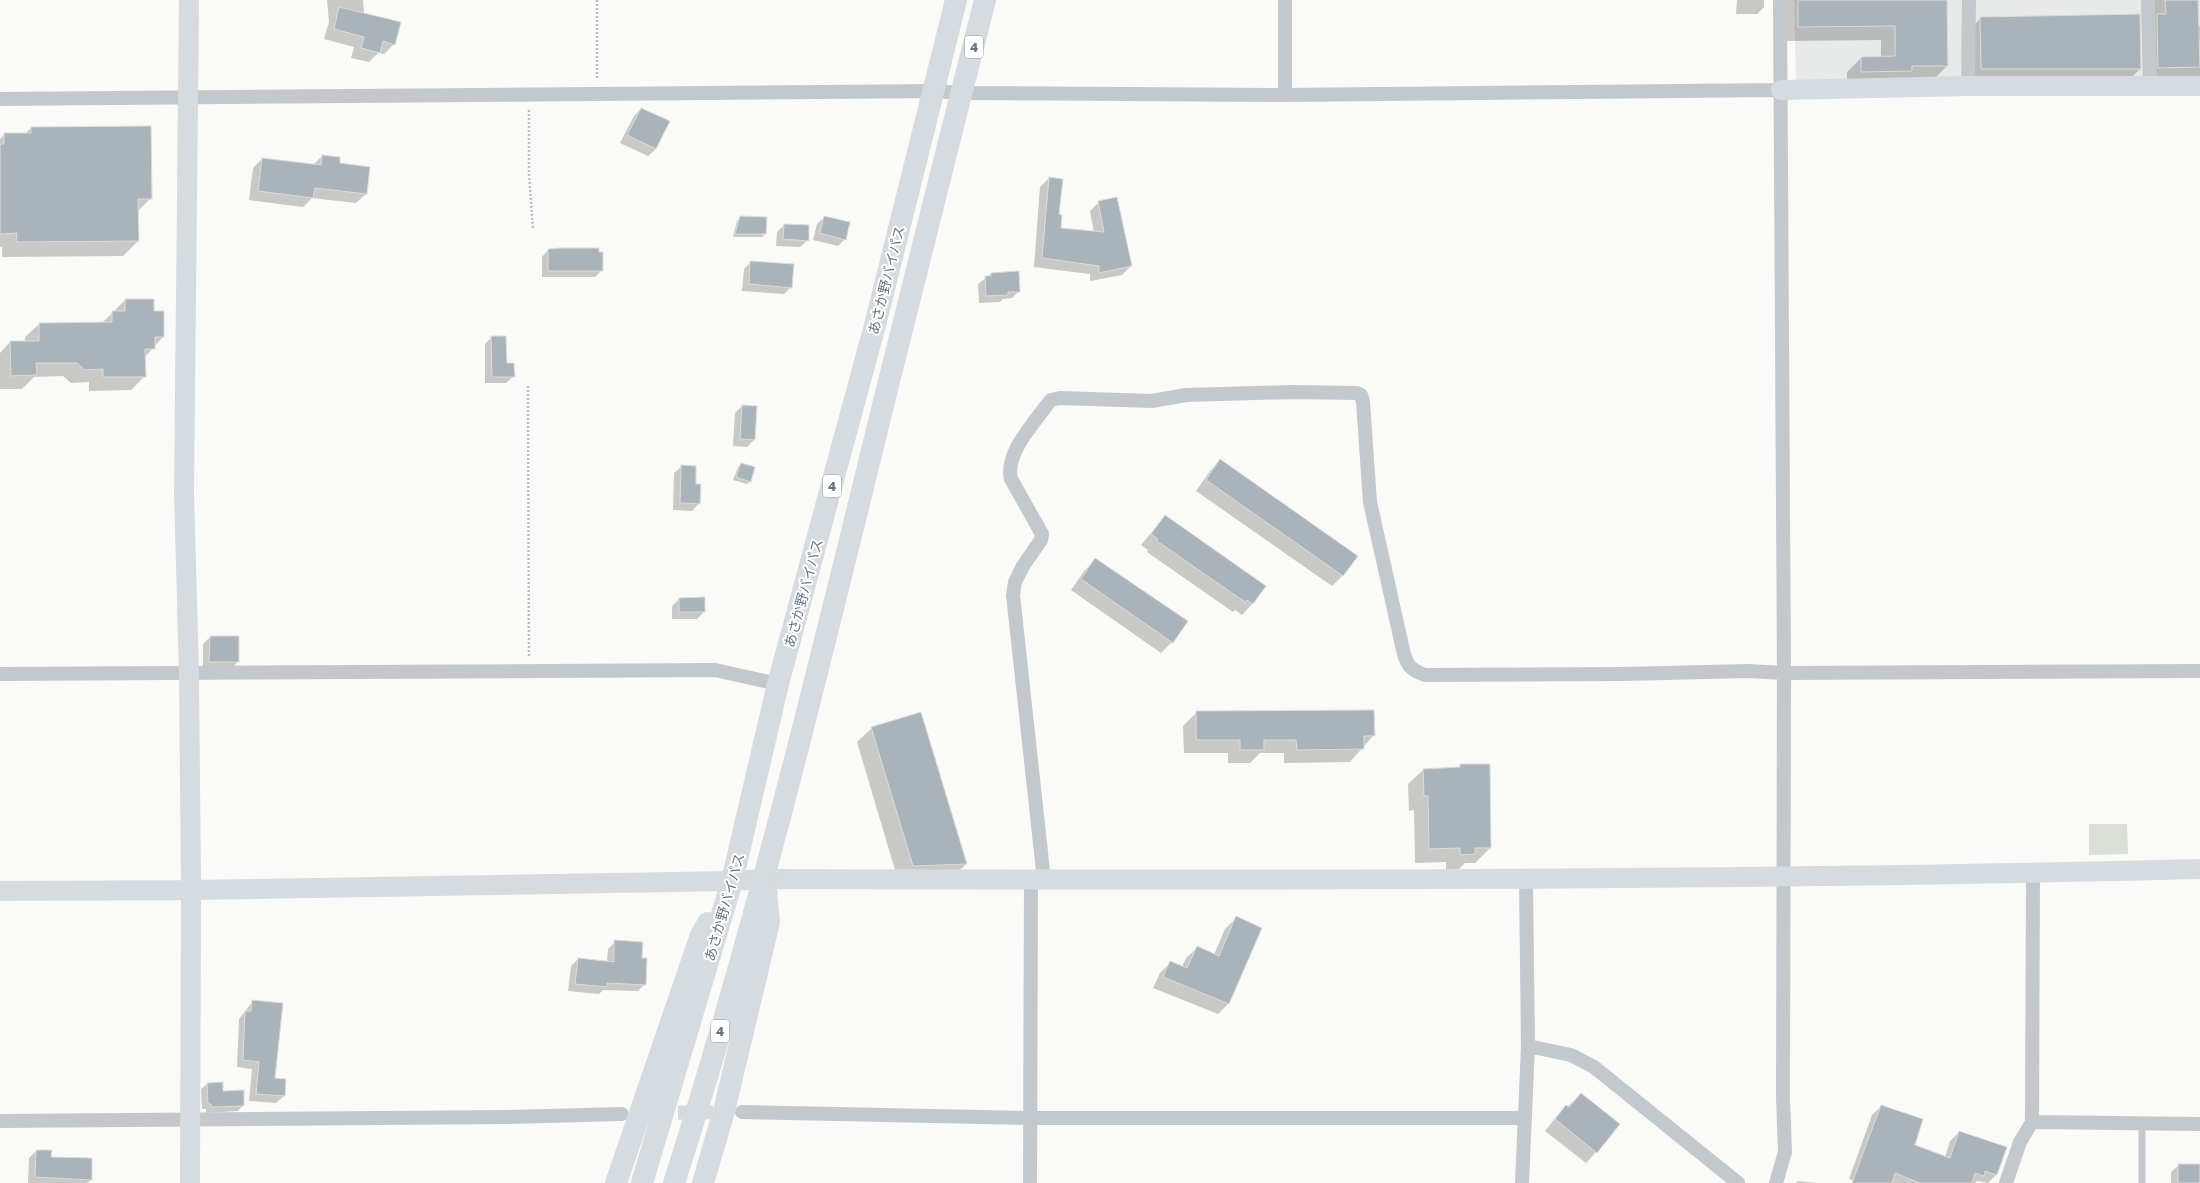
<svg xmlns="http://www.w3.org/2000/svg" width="2200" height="1183" viewBox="0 0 2200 1183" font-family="'Golos Text','Noto Sans JP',sans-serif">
<rect width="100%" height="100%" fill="#fafaf8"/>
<path fill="#e8e9e9" d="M1794 0H2200V76L1796 83Z"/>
<path fill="#dadfd7" d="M2089 824H2127L2128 854 2089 855Z"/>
<path fill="#0003" d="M327 0H363L364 14 394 44 384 54 378 53 369 62 351 58 354 47 324 39 329 22Z
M1737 0H1764V7L1757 14H1736Z
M1784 0H1946L1947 66 1933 80 1847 85V72L1861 58H1881V40L1784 41Z
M2152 0H2197L2198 26H2200V81H2145Z
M2139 15 2140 69 2129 80 1970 79V29L1981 18Z
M641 109 656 149 648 156 620 143 634 116Z
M31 128 151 198 137 212 138 241 123 256 2 257V247H0V139L5 134H25Z
M322 156 339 164 366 194 356 203 312 198 303 207 249 200 253 168 262 159 313 165Z
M1049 178 1060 229 1094 232 1090 211 1099 202 1131 266 1122 275 1090 281V274L1034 267 1040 187Z
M740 217 765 233 762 237H733L737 221Z
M824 217 845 239 838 246 813 240 817 224Z
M784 225 808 240 800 247 776 246 777 232Z
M548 250 602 270 595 277H542V257Z
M751 262 791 287 784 294 742 291 744 269Z
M991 274 1019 291 1012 298 1003 299 1000 302 979 303 978 284Z
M125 300 153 312 163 337 144 358 145 376 131 390 89 391V382L71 383 63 376 34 377 22 389H0V353L10 342H25V337L39 324 102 323Z
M492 337 514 376 506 383H485V344Z
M742 406 756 407 754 440 747 447 733 446 735 413Z
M1220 460 1342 576 1332 586 1196 491 1210 471Z
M741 464 750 481 747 484 733 480 738 467Z
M682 466 699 503 692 511 673 510 674 473Z
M1165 516 1252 604 1242 615 1235 610 1233 612 1147 552 1148 550 1141 545Z
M1096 559 1172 642 1161 653 1071 590 1085 570Z
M679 599 704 612 697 619H672V606Z
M210 637 238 662 230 669H203V644Z
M1197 712 1374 735 1350 762 1284 763V753H1260L1250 763H1228V753H1184L1183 726Z
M921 714 966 864 951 879 898 880 857 742 872 728Z
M1461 765 1490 848 1475 863H1465L1459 869H1446V862L1415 863 1414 810 1409 811 1408 784 1423 770 1457 769Z
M1236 918 1229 1003 1218 1014 1153 988 1160 973 1171 962 1182 967 1186 958 1197 948 1214 955 1225 929Z
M615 942 641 959 645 984 638 991 603 990 599 994 568 991 571 966 578 959 607 962 608 949Z
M253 1001 274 1079 284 1096 276 1103 249 1101 252 1069 237 1067 239 1019Z
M207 1084 222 1092 243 1105 238 1111 206 1113V1109H202L201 1089Z
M1581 1094 1596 1152 1586 1163 1545 1131 1556 1117Z
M1881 1106 1914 1145 1945 1157 1950 1141 1959 1132 1996 1175 1988 1183 1977 1181 1975 1183H1860L1849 1179 1872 1115Z
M36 1151 50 1158 91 1180 87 1183H28L29 1158Z
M2179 1165H2200V1183H2171V1172Z
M1798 1181 1817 1183H1796Z"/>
<path fill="#aab3b9" stroke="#dcdcda" d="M1798 0H1947L1948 66H1912V71L1861 72V57L1895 56V26L1798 27Z
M2165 0H2198L2200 67 2158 68 2157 14H2166Z
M339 7 401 22 395 45 383 41 380 53 361 48 364 37 334 29Z
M2140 14 2141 69H1981L1980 17Z
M641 108 670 121 656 149 627 135Z
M151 126 152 199H138L139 241 16 242 17 233 0 234V144H4V133H31V127Z
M322 155 340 157V163L370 167 367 194 315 188 313 198 258 191 262 158 321 165Z
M1049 177 1063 179 1059 214 1062 215 1061 228 1104 232 1098 201 1117 197 1132 266 1099 273V266L1042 258Z
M740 216 767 217 766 234H735Z
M824 216 850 222 846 240 820 233Z
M784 224 809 225V241L783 239Z
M561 248H599V252H603V271H548V249Z
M750 261 794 264 792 288 749 284Z
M1019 271 1020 292H1008V295L986 296 985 276H991V273Z
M125 299H154V311H164V337H155V349H145L146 377H103V369L85 370 77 363H36L37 375 11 376 10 341H39V323L112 322V311H125Z
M491 336H506L507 363H514L515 377H492Z
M742 405 757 406 755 440 740 439Z
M1220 459 1358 556 1343 576 1206 480Z
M741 463 755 467 751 482 736 477Z
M681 465 696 466V484H701L700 504 680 503Z
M1165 515 1266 586 1253 604 1247 600 1245 602 1157 541 1158 539 1151 534Z
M1095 558 1188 621 1173 643 1081 579Z
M705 597V612H679V598Z
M210 636H239V662H209Z
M1374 710 1375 736H1364V749L1297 750 1296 740H1264V750H1240V740H1197L1196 738V711Z
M921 712 967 864 913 866 871 727Z
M1460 764H1490L1491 848H1475V854L1460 855V848L1429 849 1428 796H1424L1423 769 1460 767Z
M1236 916 1262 928 1229 1004 1163 977 1170 961 1187 968 1197 946 1219 956Z
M614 940 643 942 642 958H647L646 985 607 983V987L575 984 578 958 614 962Z
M252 1000 283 1003 275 1078 286 1079 285 1096 256 1094 259 1062 243 1060 245 1011H251Z
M223 1082V1091L244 1090V1106L212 1107 211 1104H208L207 1083Z
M1581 1093 1620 1124 1597 1153 1555 1119 1566 1105 1569 1107Z
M1881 1105 1923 1119 1915 1145 1950 1158 1959 1131 2007 1147 1997 1175 1985 1171 1984 1176 1975 1173 1972 1183H1920L1895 1173 1892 1183H1852Z
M36 1150H52L51 1157 92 1158V1180L35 1177Z
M2178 1164H2200V1183H2178Z"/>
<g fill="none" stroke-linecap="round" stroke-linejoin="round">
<path stroke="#d5d9db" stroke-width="14" stroke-dasharray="14 7" stroke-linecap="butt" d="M657 1113 730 1112"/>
<path stroke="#bbbfc2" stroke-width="2.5" stroke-dasharray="2 2" stroke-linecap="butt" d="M597 78V0
M529 110V174L533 230
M528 386 529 656"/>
<path stroke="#c3c8cc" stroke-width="7" d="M2142 1124V1183"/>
<path stroke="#c3c8cc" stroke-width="14" d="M1285 0V95
M2148 0 2150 87
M1968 86 1969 0
M0 99 934 91 962 93 1285 95 1781 90
M0 674 715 670 778 684
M1044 880 1013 595 1015 582 1023 566 1041 540 1042 534 1011 479C1005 453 1033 425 1046 406L1051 400 1060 398 1152 401 1186 395 1293 392 1357 393 1361 395 1363 402 1370 502 1403 650C1406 665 1411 670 1425 675L1623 674 1748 671 1784 673 2200 671
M1528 1046 1571 1055 1594 1067 1738 1183
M742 1112 1029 1118H1525
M0 1121 506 1117 622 1114
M2032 1122 2200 1124
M1030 1183 1031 880
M1522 1183 1528 1046 1526 879
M1776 1183 1785 1152 1783 1098 1784 673 1780 0
M2006 1183 2020 1142 2032 1122 2033 873"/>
<path stroke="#d6dbdf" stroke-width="20" d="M189 0 184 493 189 674 191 890 190 1183
M1781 90 1968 86H2200
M0 891 191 890 732 881 765 879C1243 880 1722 881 2200 869"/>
<path stroke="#d6dbdf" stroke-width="22" d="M616 1183 701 935 708 923
M642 1183 732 881 778 684 875 325 956 0
M674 1183C759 919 823 650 889 381 920 254 953 127 985 0
M703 1183 724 1111 769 922 766 890"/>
</g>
<g text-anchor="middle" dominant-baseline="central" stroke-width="4" stroke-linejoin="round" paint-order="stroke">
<g fill="#fff" stroke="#939fa8" stroke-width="1">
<rect x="965" y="36" width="18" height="22" rx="3"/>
<rect x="823" y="475" width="18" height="22" rx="3"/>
<rect x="711" y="1020" width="18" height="22" rx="3"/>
</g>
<g font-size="13" font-weight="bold" fill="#657683">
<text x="974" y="47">4</text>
<text x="832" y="486">4</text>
<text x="720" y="1031">4</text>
</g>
<g font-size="14" fill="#657683" stroke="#fff">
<text transform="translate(886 280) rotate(-76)">あさか野バイパス</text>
<text transform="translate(803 593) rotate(-75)">あさか野バイパス</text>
<text transform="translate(724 907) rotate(-74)">あさか野バイパス</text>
</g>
</g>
</svg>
